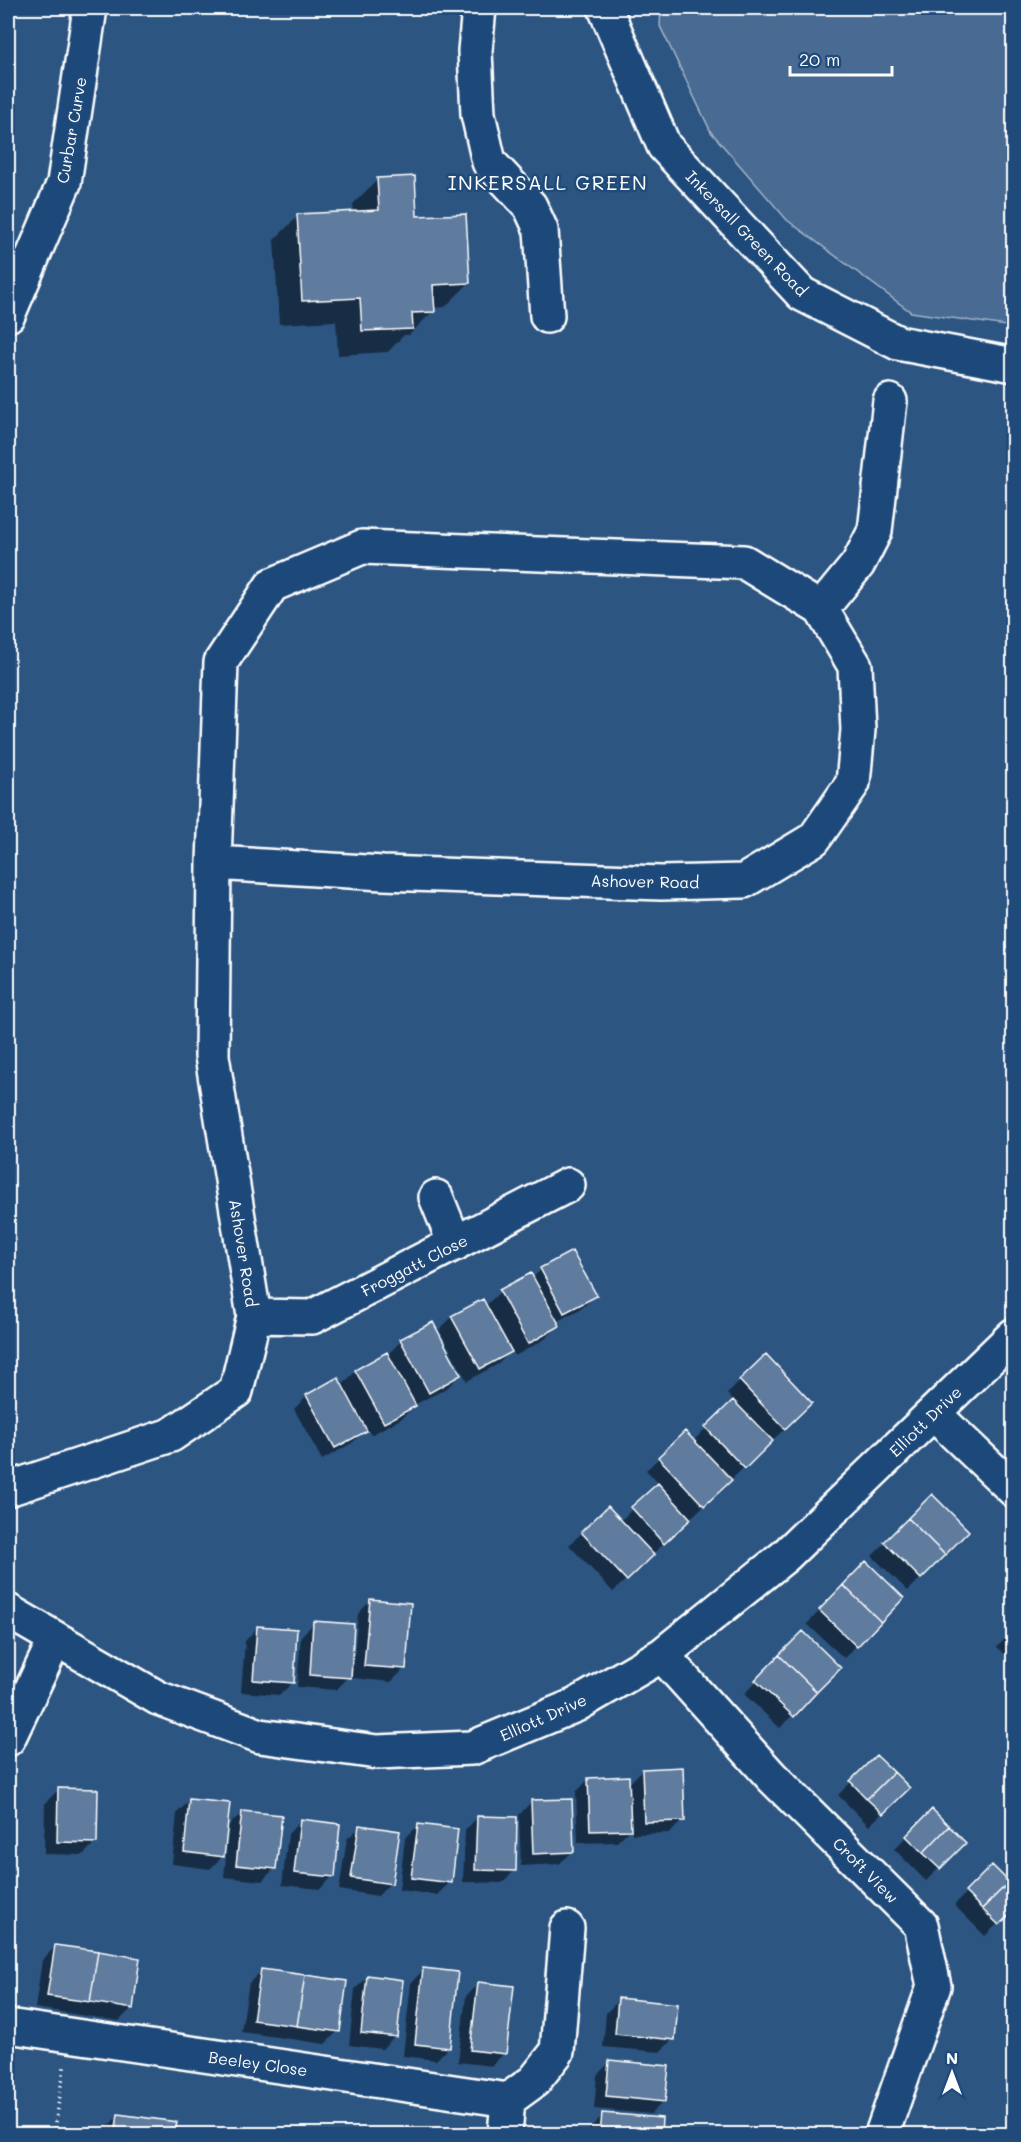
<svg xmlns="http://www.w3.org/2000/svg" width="1021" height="2142" viewBox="0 0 1021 2142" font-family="Mali,sans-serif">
<rect width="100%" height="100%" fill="#2c5582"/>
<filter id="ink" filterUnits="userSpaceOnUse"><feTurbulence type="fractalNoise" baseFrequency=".0167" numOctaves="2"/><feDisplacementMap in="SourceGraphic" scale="12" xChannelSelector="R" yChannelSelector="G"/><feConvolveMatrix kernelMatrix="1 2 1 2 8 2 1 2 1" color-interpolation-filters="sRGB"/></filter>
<g filter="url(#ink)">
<path fill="#486b92" stroke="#a4b5c8" stroke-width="1.5" d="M661 8H1013V327L911 312 787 220 711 132 660 26Z"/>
<path fill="#0007" d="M378 179 469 283 445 307 433 308V311L409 335H404L388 352 338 355 336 321 279 324 274 240 298 216 354 212 353 204Z
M541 1270 595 1296 582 1308 556 1322 558 1326 545 1339 515 1356 512 1350 498 1364 467 1381 439 1330 452 1317 485 1306 500 1292 531 1275 532 1278Z
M401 1341 460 1375 447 1388 416 1404 402 1418 371 1435 367 1429 352 1443 322 1460 294 1409 307 1396 341 1386 356 1371 387 1355Z
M766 1356 798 1416 613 1592 569 1545 608 1508 620 1521 659 1484 646 1470 659 1458 693 1441 734 1401 727 1394Z
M932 1496 967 1531 908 1591 872 1556Z
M853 1576 856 1646 844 1658 807 1624Z
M370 1601 404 1669 391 1682 352 1678 358 1614Z
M314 1623 349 1677 336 1690 297 1687 301 1636Z
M257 1628 293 1682 280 1695 241 1692 245 1641Z
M1014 1630V1663L997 1647Z
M803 1633 839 1668 780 1728 744 1694Z
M876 1757 908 1788 869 1826 838 1795Z
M642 1770 683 1820 670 1833 632 1834V1827L617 1842 578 1843 576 1792 589 1779 628 1785Z
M58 1790 96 1842 83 1855 44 1854 45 1803Z
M190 1800 223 1856 210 1869 172 1864 177 1813Z
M531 1802 572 1852 559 1864 521 1866 519 1815Z
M932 1811 964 1843 926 1881 894 1849Z
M242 1813 275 1868 262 1881 224 1877 229 1825Z
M477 1818 514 1871 502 1883 463 1882 465 1830Z
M300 1821 333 1876 320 1889 282 1885 288 1834Z
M418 1826 450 1882 437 1895 399 1890 405 1838Z
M360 1827 390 1883 378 1896 339 1890 347 1839Z
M992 1867 1014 1908 985 1936 954 1905Z
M55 1947 132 2008 119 2021 35 2008 42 1960Z
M262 1970 338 2031 325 2044 241 2032 249 1983Z
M423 1970 449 2047 436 2060 403 2056 411 1983Z
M368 1977 395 2036 382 2049 349 2045 355 1989Z
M479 1983 504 2053 492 2066 458 2062 466 1996Z
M619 2000 673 2039 660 2052 603 2047 606 2013Z
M610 2062 664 2101 651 2114 594 2109 597 2075Z
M603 2115 660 2120 659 2134H589L590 2128Z
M118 2116 175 2123 174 2134H105V2129Z"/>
<path fill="#5e7c9f" stroke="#fff" stroke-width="1.5" d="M415 176 417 216 466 214 470 283 433 285 435 312 412 313 413 329 362 331 360 298 302 301 297 214 379 210 377 178Z
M572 1251 597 1296 564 1313 540 1268Z
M531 1273 560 1326 528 1344 499 1290Z
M483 1299 512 1352 480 1369 451 1316Z
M433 1322 461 1375 429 1393 400 1339Z
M387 1352 416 1406 384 1423 355 1370Z
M766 1354 812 1403 785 1429 739 1380Z
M338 1377 367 1431 335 1448 306 1395Z
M733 1400 773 1441 745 1469 705 1427Z
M685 1431 732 1480 704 1506 658 1457Z
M658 1483 691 1519 664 1544 631 1507Z
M932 1494 969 1531 945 1555 908 1518Z
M608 1506 654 1555 627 1581 581 1532Z
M908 1518 945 1555 921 1579 884 1542Z
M866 1561 904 1598 881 1622 843 1585Z
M843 1585 881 1622 857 1647 819 1610Z
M370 1599 411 1603 406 1669 364 1666Z
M313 1621 354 1624 351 1678 310 1675Z
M257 1626 297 1629 294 1683 253 1680Z
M803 1631 841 1668 817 1692 779 1655Z
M779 1655 817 1692 794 1717 755 1680Z
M876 1755 894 1772 867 1799 850 1781Z
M683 1767 685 1821 644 1822 642 1769Z
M894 1772 910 1788 883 1814 867 1799Z
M629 1776 631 1830 590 1831 588 1778Z
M58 1788 98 1789 97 1843 57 1842Z
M189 1799 230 1803 224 1857 184 1852Z
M572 1799 574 1852 533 1854 531 1800Z
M932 1809 949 1826 923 1853 906 1836Z
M242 1811 282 1815 276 1869 236 1865Z
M477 1816 517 1817 516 1871 475 1870Z
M300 1819 340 1824 335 1877 294 1873Z
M418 1824 458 1829 452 1883 411 1878Z
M359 1825 400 1831 392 1884 351 1878Z
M949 1826 966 1843 940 1869 923 1853Z
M992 1865 1009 1882 982 1909 965 1892Z
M1009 1882 1014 1887V1910L999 1925 982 1909Z
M55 1945 98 1951 90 2002 47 1996Z
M98 1951 140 1958 133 2009 90 2002Z
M423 1968 458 1972 450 2048 415 2044Z
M261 1969 305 1975 297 2026 253 2020Z
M305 1975 347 1981 340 2032 297 2026Z
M367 1975 403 1980 397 2037 361 2033Z
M478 1982 514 1986 506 2054 470 2050Z
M618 1998 678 2004 675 2040 615 2034Z
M609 2060 669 2066 665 2102 606 2096Z
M602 2113 662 2118 661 2134H600Z
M118 2114 177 2122 175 2134H115Z"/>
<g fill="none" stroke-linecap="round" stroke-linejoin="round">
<defs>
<path id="minor" d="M479 8 475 51 478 114 489 162 530 206 541 230 547 316
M605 8 664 146 802 294 898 343 1014 365
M8 315 64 183 90 8
M821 609 858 564 875 531 890 401
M436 1197 455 1244
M254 1316 312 1317 568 1185
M933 1413 1014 1490
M8 1489 171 1435 236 1391 254 1316 212 1056 214 863 221 662 272 585 362 547 744 562 821 609 855 666 858 730 853 783 814 839 744 881 661 883 383 873 214 863
M8 1611 158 1698 260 1736 377 1752 472 1748 576 1705 662 1655 785 1556 1014 1335
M662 1655 772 1777 921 1925 934 1986 882 2134
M8 1739 55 1640
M8 2026 508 2100 534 2081 557 2052 567 1928
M505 2134 508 2100"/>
</defs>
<use href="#minor" stroke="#fff" stroke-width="38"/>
<path stroke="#fff" stroke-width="4" stroke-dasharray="1.5 4.5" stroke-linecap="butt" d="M54 2134 64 2067"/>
<use href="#minor" stroke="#1f4a7a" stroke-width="33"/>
</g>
</g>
<g text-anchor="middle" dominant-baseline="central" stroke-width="5" stroke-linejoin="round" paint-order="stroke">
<g font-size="16" fill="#fff" stroke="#1f4a7a">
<text transform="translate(71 130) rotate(-80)">Curbar Curve</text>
<text transform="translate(747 233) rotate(46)">Inkersall Green Road</text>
<text transform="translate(645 881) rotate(1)">Ashover Road</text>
<text transform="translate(244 1253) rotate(81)">Ashover Road</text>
<text transform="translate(414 1265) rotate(-27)">Froggatt Close</text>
<text transform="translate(925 1421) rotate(-44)">Elliott Drive</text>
<text transform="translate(543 1717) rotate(-24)">Elliott Drive</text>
<text transform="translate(866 1870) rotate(45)">Croft View</text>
<text transform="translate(258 2063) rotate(8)">Beeley Close</text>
</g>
<g font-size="20" letter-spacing="1.5" fill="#fff" stroke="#1f4a7a">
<text x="548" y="182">INKERSALL GREEN</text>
</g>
</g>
<rect width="1021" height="2142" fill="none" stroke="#1f4a7a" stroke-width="30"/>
<rect x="15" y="15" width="991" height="2112" fill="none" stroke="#fff" stroke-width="2" filter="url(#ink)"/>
<g transform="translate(952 2073)" stroke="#1f4a7a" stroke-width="4.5" paint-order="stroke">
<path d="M0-4.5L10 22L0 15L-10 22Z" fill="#ffffff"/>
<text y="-9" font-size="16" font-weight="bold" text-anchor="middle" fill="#ffffff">N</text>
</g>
<path d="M790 66v9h102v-9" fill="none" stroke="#ffffff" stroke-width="3"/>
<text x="799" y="66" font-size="18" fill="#ffffff" stroke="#1f4a7a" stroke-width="4.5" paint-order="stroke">20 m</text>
</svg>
